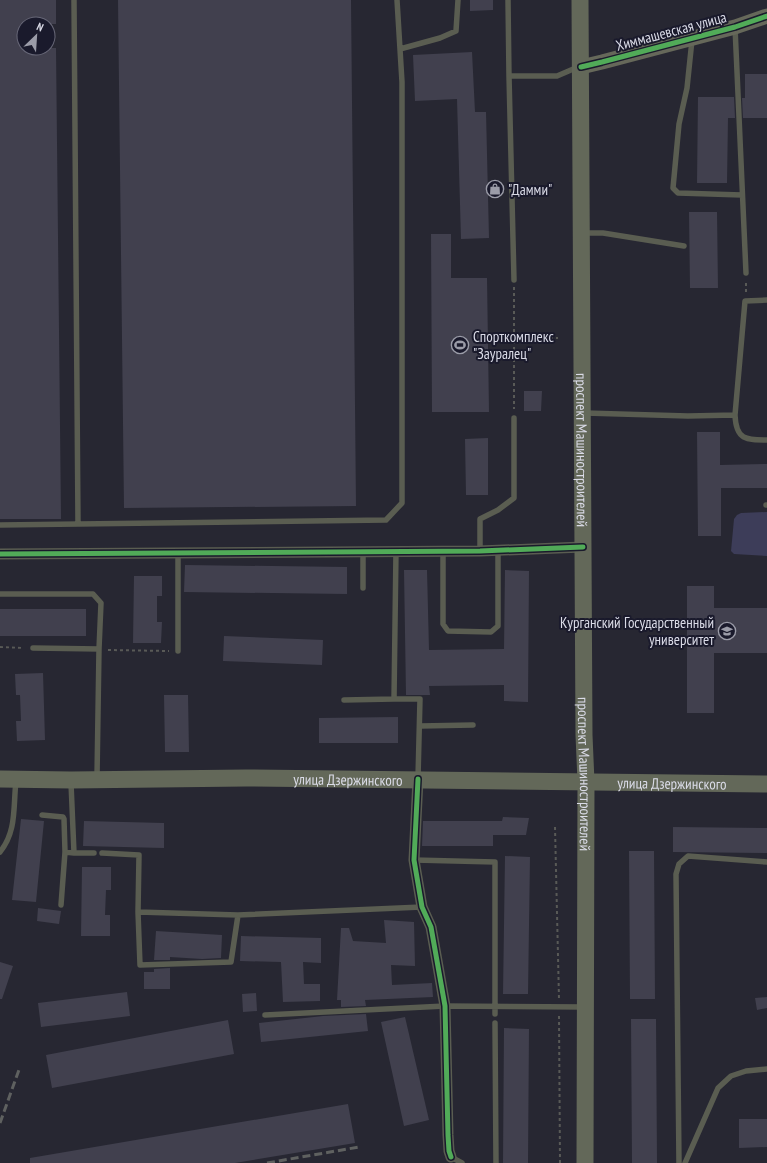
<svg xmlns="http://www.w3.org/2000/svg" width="767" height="1163" viewBox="0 0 767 1163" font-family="'PT Sans Narrow',sans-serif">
<rect width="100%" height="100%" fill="#272732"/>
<path fill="#3d3d59" d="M767 512V556L734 554 731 551 734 519 737 515 741 513Z"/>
<path fill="#41404e" d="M0 0H56V24H24V48H56L61 519H0Z
M118 0H351L356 506 124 508Z
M470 0H493V10L470 11Z
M472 52 475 112H486L489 238 461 239 457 99 415 101 413 55Z
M745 74H767V118H743L742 98H745Z
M698 97H734L735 118H728L727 183H697Z
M689 212H717L718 288H690Z
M431 234H451V278H487L489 412H432Z
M524 391H542L541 411H524Z
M697 432H720V465L767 464V488H721V536H698Z
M488 438V495H466L465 439Z
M185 565 347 567V594L184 592Z
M404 570H427L429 650 504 649 505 570 529 571 528 702 504 701V685L429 686 430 695H406Z
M134 576H162V596H157V622H162L161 643H133Z
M687 586H714V608H767V653H714V713H687Z
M0 609H86V636H0Z
M224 636 323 640 322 665 223 661Z
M43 673 45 740 17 741 16 721H21L20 695H16L15 674Z
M164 695H188L189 752H165Z
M398 717V743H319V718Z
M503 817 529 818 526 835H493V846H422L423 821H502Z
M21 819 44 821 36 902 12 900Z
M84 821 164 823V848L83 846Z
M673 827 767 828V853L673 852Z
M629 851H654L655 999H630Z
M505 856 530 857 528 994H503Z
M82 867H111V890H106L105 915H110V936H81Z
M38 908 61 911 59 924 37 921Z
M384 920 414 922 415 966 391 965 392 985 432 983 433 997 365 1000 366 1006 341 1007V1000H337L341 928H349L353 941 386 943Z
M156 931 222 935 221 958 202 959 170 957V960H154Z
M241 936 321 938V963L303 962 304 984H320V1001L283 1002 281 962 240 961Z
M0 962 13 966 2 999H0Z
M170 968V989H144V972H154V969Z
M127 992 130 1016 41 1027 38 1003Z
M256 993 257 1011 243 1012 242 994Z
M767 997V1008L757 1010 755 998Z
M366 1014 368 1031 261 1042 259 1023 323 1016Z
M405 1017 429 1120 404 1126 381 1022Z
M631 1019H656L657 1163H632Z
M228 1020 234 1054 52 1088 46 1055Z
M504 1028 529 1029 528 1163H503Z
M348 1104 355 1143 235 1163H30V1158Z
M739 1119H767V1147L739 1148Z"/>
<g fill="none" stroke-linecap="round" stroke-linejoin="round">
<path stroke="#595a57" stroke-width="2" stroke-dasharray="3 3" stroke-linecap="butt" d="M514 287V409
M746 292V281
M514 339 558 338
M0 647 24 648
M108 650 169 651
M555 827 559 999
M559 1016 560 1163"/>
<path stroke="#5a5d51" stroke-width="5.5" d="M74 0 78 524
M508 0 509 76 514 280
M735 27 746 273
M692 40 687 88 679 124 673 188 678 193 742 195
M400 49 440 38 456 31 458 0
M509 76H557L578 67
M584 233H603L684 246
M767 300 745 301 735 415C736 440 746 440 767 440
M585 413 688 416 735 415
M766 505H767
M0 525 386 520 402 503V82L397 0
M443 551V624L448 631 491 632 498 626V550
M480 551V519L498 510 514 498V418
M178 553V651
M363 588V551
M0 594H93L101 603 99 649 97 777
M33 648 99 649
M394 699H420L418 778
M344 700 394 699 396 551
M420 726 473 725
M71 783 74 853H94
M42 815 63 817 64 819 65 852
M0 852C17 831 13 807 16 781
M102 853 139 855 138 912 238 915 422 907
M414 860 495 862V1014
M61 905 65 852 74 853
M138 912 140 965 231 962 238 915
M265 1015 445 1006 584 1007
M495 1023 496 1163
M451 1157 462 1163
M679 1163 676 874 679 864 688 856 767 862
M685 1163 718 1088 731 1076 746 1071 767 1069"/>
<path stroke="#5a5d51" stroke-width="11" d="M0 554 480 551 583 547
M418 779 414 860 422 907 431 927 445 1006 448 1135 449 1151 451 1157"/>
<path stroke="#66685a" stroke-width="15" d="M581 67 602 62 735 27 767 16"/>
<g stroke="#636859" stroke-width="17">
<path id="s1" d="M580 0 584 735 586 782 585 1163"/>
<path id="s2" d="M0 779 71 780 246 778 767 784"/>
</g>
<path stroke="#5f6160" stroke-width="3" stroke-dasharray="8 4" stroke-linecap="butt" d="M0 1123 20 1067
M267 1163 359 1147"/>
<defs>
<path id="cycleway" d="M581 67 602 62 735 27 767 16
M0 554 480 551 583 547
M418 779 414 860 422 907 431 927 445 1006 448 1135 449 1151 451 1157"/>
</defs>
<use href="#cycleway" stroke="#1a1a2c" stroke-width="8"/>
<use href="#cycleway" stroke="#51ab58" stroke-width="5"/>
</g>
<defs>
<symbol id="shop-ring" viewBox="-11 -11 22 22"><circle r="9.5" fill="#1a1a2c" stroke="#9b9ca8" stroke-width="1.5"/><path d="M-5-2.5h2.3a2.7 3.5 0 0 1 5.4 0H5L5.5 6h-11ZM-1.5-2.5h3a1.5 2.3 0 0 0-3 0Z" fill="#9b9ca8"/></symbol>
<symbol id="stadium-ring" viewBox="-11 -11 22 22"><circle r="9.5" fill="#1a1a2c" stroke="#9b9ca8" stroke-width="1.5"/><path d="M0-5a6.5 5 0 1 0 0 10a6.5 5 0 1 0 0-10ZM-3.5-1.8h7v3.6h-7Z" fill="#9b9ca8"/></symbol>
<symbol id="university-ring" viewBox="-11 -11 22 22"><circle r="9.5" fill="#1a1a2c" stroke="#9b9ca8" stroke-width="1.5"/><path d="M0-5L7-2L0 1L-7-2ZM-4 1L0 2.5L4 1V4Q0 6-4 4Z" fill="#9b9ca8"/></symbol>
</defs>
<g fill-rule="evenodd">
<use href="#shop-ring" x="485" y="179" width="20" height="20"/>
<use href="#stadium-ring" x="450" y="335" width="20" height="20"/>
<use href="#university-ring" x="717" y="621" width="20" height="20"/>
</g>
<g text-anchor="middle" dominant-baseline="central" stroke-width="4" stroke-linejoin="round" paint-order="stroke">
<g font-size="15" fill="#dadbe7" stroke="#1a1a2c">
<text transform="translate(671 31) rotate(-15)">Химмашевская улица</text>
<text stroke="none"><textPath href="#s1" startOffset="450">проспект Машиностроителей</textPath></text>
<text stroke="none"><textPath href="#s1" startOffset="774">проспект Машиностроителей</textPath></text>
<text stroke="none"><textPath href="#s2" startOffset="348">улица Дзержинского</textPath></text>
<text stroke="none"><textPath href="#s2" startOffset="672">улица Дзержинского</textPath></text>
</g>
<g font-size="15" fill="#dadbe7" stroke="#1a1a2c" text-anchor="start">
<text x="508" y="189">"Дамми"</text>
<text x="473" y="336">Спорткомплекс<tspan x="473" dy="17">"Зауралец"</tspan></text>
<text x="714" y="622" text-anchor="end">Курганский Государственный<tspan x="714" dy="17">университет</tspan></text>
</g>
</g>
<g transform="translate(36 36) rotate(25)"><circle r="19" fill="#1a1a2c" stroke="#676777"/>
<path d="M0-3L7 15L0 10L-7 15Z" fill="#9b9ca8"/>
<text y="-6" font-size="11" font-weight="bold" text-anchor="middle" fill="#dadbe7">N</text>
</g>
</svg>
